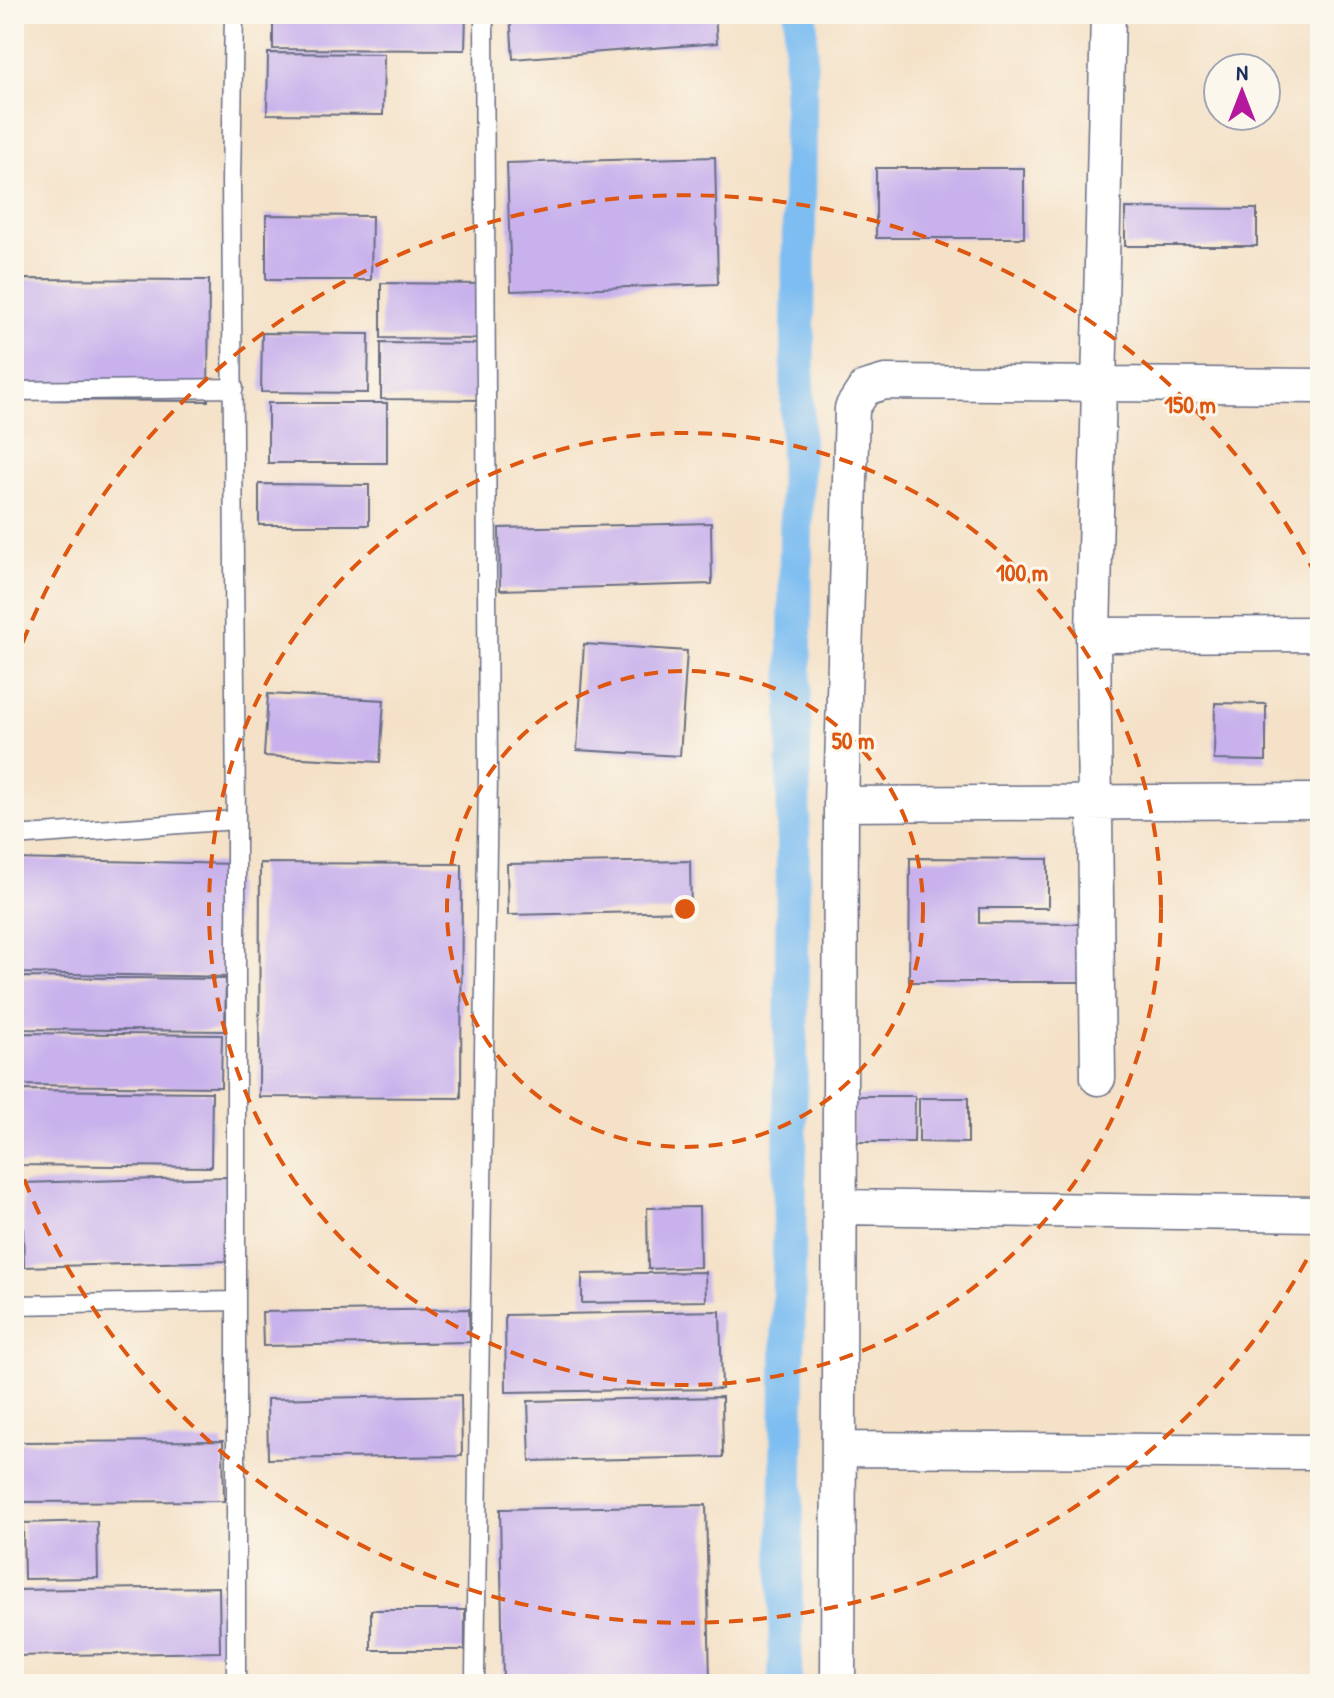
<svg xmlns="http://www.w3.org/2000/svg" width="1334" height="1698" viewBox="0 0 1334 1698" font-family="'Patrick Hand',sans-serif">
<rect width="100%" height="100%" fill="#fbf7ec"/>
<filter id="ink" filterUnits="userSpaceOnUse"><feTurbulence type="fractalNoise" baseFrequency=".0125" numOctaves="2"/><feDisplacementMap in="SourceGraphic" scale="16" xChannelSelector="R" yChannelSelector="G"/><feConvolveMatrix kernelMatrix="1 2 1 2 8 2 1 2 1" color-interpolation-filters="sRGB"/></filter>
<filter id="wash" filterUnits="userSpaceOnUse"><feTurbulence type="fractalNoise" baseFrequency=".006" numOctaves="4" result="noise"/><feDisplacementMap in="SourceGraphic" scale="32" xChannelSelector="R" yChannelSelector="G"/><feGaussianBlur stdDeviation="1.8" result="paint"/><feColorMatrix in="noise" values="0 0 0 0 0 0 0 0 0 0 0 0 0 0 0 0 0 1.4 0 .05"/><feComposite in="paint" operator="in"/></filter>
<g filter="url(#wash)">
<rect width="100%" height="100%" fill="#f4e1c7"/>
<g fill="none" stroke-linecap="round" stroke-linejoin="round">
<path stroke="#7dbdf1" stroke-width="34" d="M785 1684 801 14"/>
</g>
<g id="blocks">
<path fill="#c8b1ec" d="M273 14H466L465 50 273 49Z
M510 14H715L717 43 513 59Z
M268 53 384 54 383 115 267 114Z
M715 157 718 284 511 291 507 163Z
M876 168H1024V238H876Z
M1125 208 1257 209V246H1125Z
M266 215 372 216 371 280H266Z
M18 279 209 280 208 401 17 400Z
M381 283 485 284V339L381 338Z
M262 333 369 334 368 393 261 392Z
M381 343 485 344V400L381 399Z
M268 403H387V463H268Z
M259 484 369 485V525H259Z
M711 523 712 584 500 590 499 528Z
M584 644 687 651 680 756 577 750Z
M268 694 384 700 380 762 264 756Z
M1215 703 1266 704V761L1214 760Z
M910 858 1048 859V908H979V923L1080 924V982H909Z
M14 859 236 864 234 977 14 973Z
M690 861 691 911 508 915 507 864Z
M260 863 462 864 461 1098 259 1097Z
M15 977 226 979 225 1031 14 1029Z
M15 1033 222 1035 221 1087 14 1085Z
M19 1090 212 1092 211 1167 18 1165Z
M853 1096H915L914 1142H852Z
M919 1098H968V1143L919 1142Z
M227 1177 229 1261 24 1267 22 1183Z
M699 1207 700 1267 648 1269 647 1208Z
M705 1272 706 1301 582 1303V1274Z
M469 1309 470 1342 263 1346 262 1312Z
M720 1311 722 1389 506 1392 505 1315Z
M461 1395 462 1456 268 1459 267 1399Z
M722 1397 723 1457 530 1461 528 1401Z
M223 1441 224 1501 14 1502V1442Z
M706 1505 710 1680 503 1684 500 1509Z
M97 1521 98 1578 24 1579 23 1523Z
M219 1587 220 1652 14 1656V1590Z
M371 1610H465V1650H371Z"/>
</g>
</g>
<g filter="url(#ink)">
<use href="#blocks" fill-opacity="0" stroke="#676d83" stroke-width="2"/>
<g fill="none" stroke-linecap="round" stroke-linejoin="round">
<defs>
<path id="lane" d="M234 14 231 180 236 820V1684
M14 391 234 388
M14 836 236 820
M14 1305 235 1301
M475 1675 488 776 484 14"/>
<path id="street" d="M1093 635 1320 634
M841 804 1320 801
M1098 1078 1093 635 1108 14
M840 1207 1320 1214
M839 1449 1320 1452
M838 1684 841 804 852 408 865 388 885 382 1320 386"/>
</defs>
<use href="#lane" stroke="#676d83" stroke-width="21"/>
<use href="#street" stroke="#676d83" stroke-width="37"/>
<use href="#lane" stroke="#fff" stroke-width="18"/>
<use href="#street" stroke="#fff" stroke-width="34"/>
</g>
</g>
<g fill="none" stroke="#de5710" stroke-width="4" stroke-dasharray="14 10">
<circle cx="685" cy="909" r="238"/>
<circle cx="685" cy="909" r="476"/>
<path d="M1318 1239A714 714 0 0 1 14 1153M14 665A714 714 0 0 1 1318 579"/>
</g>
<circle cx="685" cy="909" r="12" fill="#de5710" stroke="#fbf7ec" stroke-width="4"/>
<g font-size="24" text-anchor="middle" font-weight="bold" fill="#de5710" stroke="#fbf7ec" stroke-width="6" stroke-linejoin="round" paint-order="stroke">
<text x="1190" y="413">150 m</text>
<text x="1022" y="581">100 m</text>
<text x="853" y="749">50 m</text>
</g>
<rect width="1334" height="1698" fill="none" stroke="#fbf7ec" stroke-width="48"/>
<g transform="translate(1242 92)"><circle r="38" fill="#fbf7ec" stroke="#a1a7b3" stroke-width="2"/>
<path d="M0-6L14 30L0 20L-14 30Z" fill="#b5179e"/>
<text y="-12" font-size="22" font-weight="bold" text-anchor="middle" fill="#1b2f5e">N</text>
</g>
</svg>
